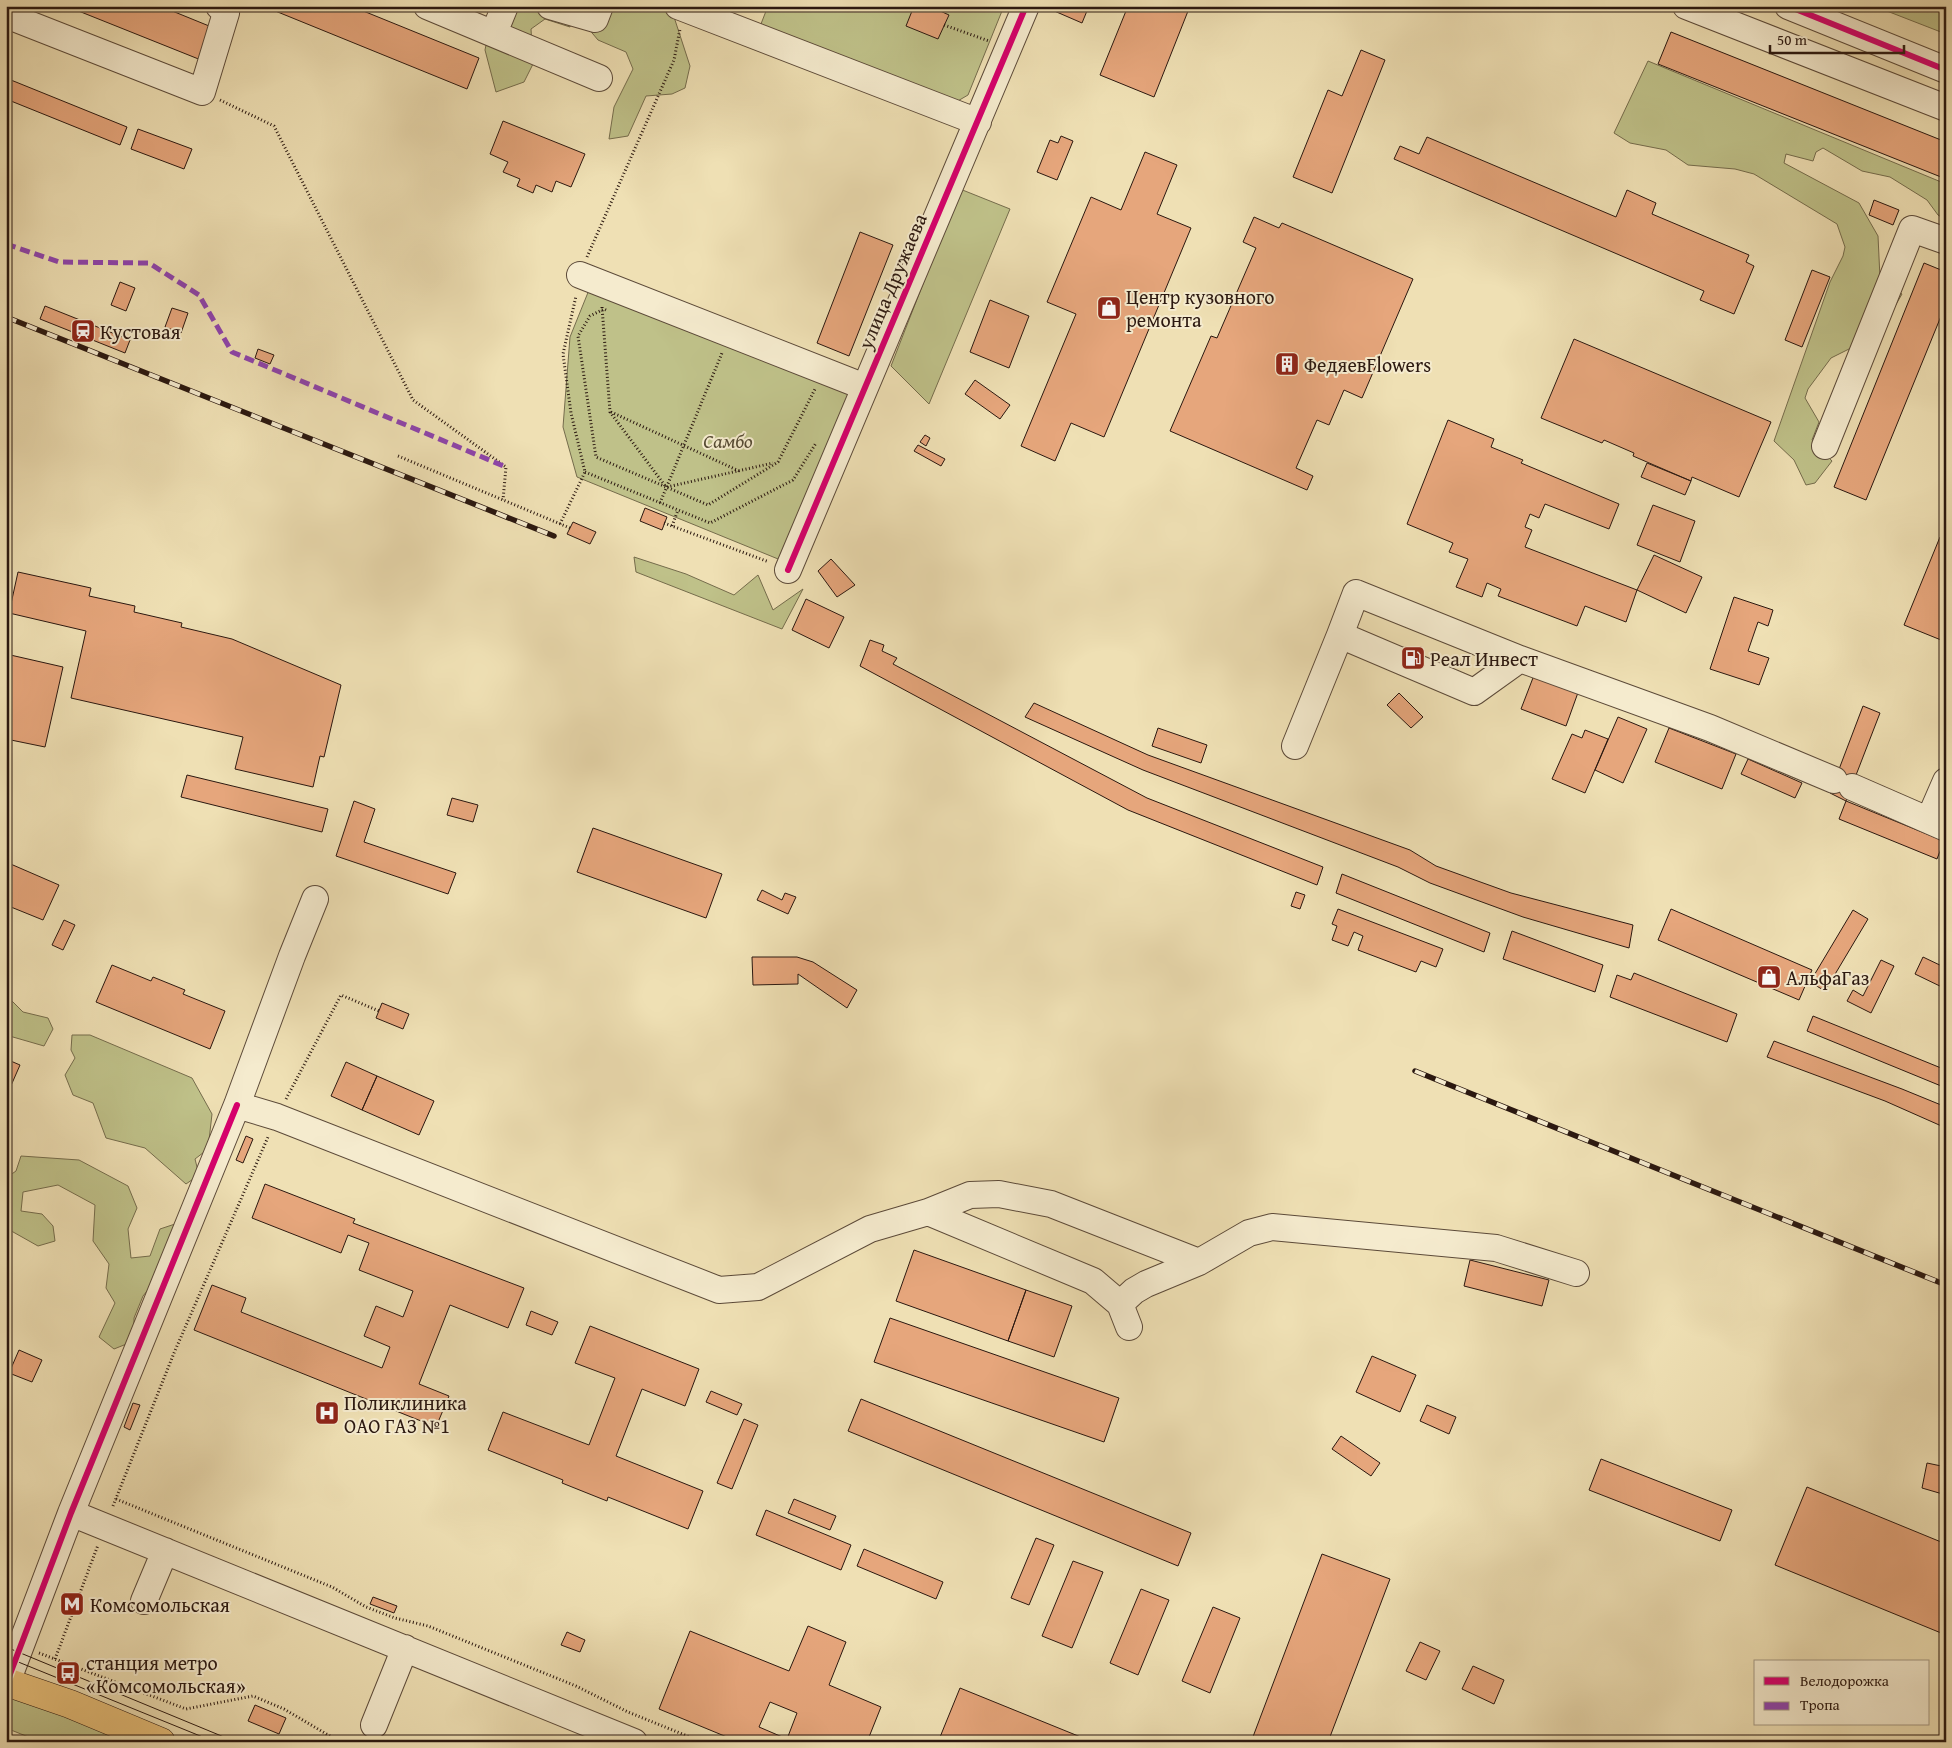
<svg xmlns="http://www.w3.org/2000/svg" width="1952" height="1748" viewBox="0 0 1952 1748" font-family="'Gentium Book Plus',serif">
<rect width="100%" height="100%" fill="#efe0b4"/>
<filter id="stains"><feTurbulence type="fractalNoise" baseFrequency=".004" numOctaves="4"/><feColorMatrix values="0 0 0 0 .2 0 0 0 0 .09 0 0 0 0 .02 0 0 0 .5 -.17"/></filter>
<radialGradient id="worn" r=".72"><stop offset=".6" stop-color="#630" stop-opacity="0"/><stop offset="1" stop-color="#630" stop-opacity=".3"/></radialGradient>
<path fill="#bfc189" stroke="#756c4c" d="M487 6H575L570 27 545 19 531 29 533 64 524 82 496 92 485 50 492 14Z
M611 6H672L675 20 690 66 685 88 672 94 646 96 628 136 609 139 614 107 633 69 626 52 598 40 582 21Z
M768 6H1004L968 95 956 102 759 29Z
M1874 6H1946V34Z
M1648 61 1946 184V220L1938 215 1927 200 1890 177 1862 171 1823 148 1816 152 1813 161 1786 154 1784 163 1859 203 1878 236 1880 278 1902 294 1879 334 1831 358 1808 389 1805 398 1819 422 1812 440 1832 461 1815 483 1806 485 1794 460 1774 441 1830 282 1843 256 1845 247 1837 224 1754 174 1735 169 1688 165 1666 150 1630 143 1614 133Z
M960 189 1010 209 929 404 891 366Z
M589 290 855 390 783 561 577 477 563 427 570 337Z
M634 557 686 574 734 595 758 575 773 610 803 589 782 629 636 572Z
M6 995 23 1012 48 1018 53 1029 44 1046 6 1035Z
M72 1035H90L192 1078 212 1114 208 1149 195 1159 199 1175 186 1184 145 1148 106 1138 93 1103 73 1095 65 1075 75 1058 71 1050Z
M21 1156 79 1160 128 1186 137 1208 128 1229 131 1258 150 1256 160 1229 175 1224 159 1276 143 1296 134 1318V1341L114 1349 99 1337 115 1303 106 1288 109 1264 93 1241 95 1205 58 1185 23 1192 21 1211 42 1214 53 1226 55 1241 38 1246 6 1228V1178L16 1171Z
M6 1691 132 1742H41L6 1728Z"/>
<path fill="#e6a67c" stroke="#2b1810" fill-rule="evenodd" d="M66 6H160L214 28 201 60Z
M263 6H351L479 58 467 89Z
M914 6H929L949 15 938 39 906 26Z
M1053 6H1089L1082 23 1052 10Z
M1128 6H1190L1154 97 1100 75Z
M1671 32 1946 142V179L1658 64Z
M1361 50 1385 60 1332 193 1293 177 1328 90 1342 96Z
M6 78 127 127 120 145 6 99Z
M503 121 585 154 571 187 556 181 552 192 536 185 533 193 517 186 520 179 503 172 508 162 490 154Z
M138 129 192 149 184 169 131 149Z
M1061 136 1073 141 1057 180 1037 172 1050 140 1058 143Z
M1427 137 1616 217 1627 190 1656 203 1652 214 1749 255 1746 262 1754 266 1734 314 1700 300 1704 291 1394 159 1400 146 1419 154Z
M1145 152 1177 165 1157 214 1191 228 1104 437 1071 423 1055 461 1021 446 1076 314 1047 302 1091 197 1121 210Z
M1874 200 1899 210 1893 225 1869 215Z
M1254 217 1279 228 1282 223 1413 279 1362 398 1344 390 1329 425 1317 420 1296 468 1313 476 1307 490 1170 431 1211 336 1217 338 1256 248 1243 242Z
M860 232 893 245 849 356 817 343Z
M1924 263 1946 272V304L1866 500 1834 487Z
M1812 270 1830 277 1802 347 1785 340Z
M120 282 135 288 126 311 111 305Z
M990 300 1029 316 1009 368 970 352Z
M45 306 130 340 125 353 40 319Z
M172 308 188 313 181 333 165 327Z
M1574 339 1771 422 1739 497 1692 477 1691 481 1633 456 1634 453 1604 440 1602 443 1541 418Z
M258 349 274 355 270 364 255 358Z
M975 380 1010 405 1000 419 965 394Z
M1448 420 1494 439 1491 447 1523 460 1521 463 1619 504 1609 529 1545 504 1539 518 1530 514 1525 527 1532 530 1525 547 1637 590 1626 622 1585 606 1577 626 1498 596 1501 589 1487 583 1482 597 1456 587 1468 559 1449 552 1453 543 1407 524Z
M925 435 930 438 926 446 920 442Z
M918 445 945 459 941 466 914 451Z
M1647 463 1691 481 1685 495 1641 477Z
M1653 505 1695 521 1680 562 1637 545Z
M645 508 667 517 662 530 640 521Z
M573 522 596 532 590 544 567 534Z
M1940 537 1946 540V642L1904 625Z
M1654 555 1702 577 1686 613 1637 590Z
M831 559 855 585 837 597 818 571Z
M18 572 91 588 89 596 135 606 134 612 182 623 181 627 232 639 341 685 324 757 320 756 313 787 235 769 243 737 71 698 86 631 9 613Z
M1734 597 1773 610 1768 626 1758 622 1748 651 1769 658 1759 685 1710 669Z
M806 599 844 617 829 648 792 630Z
M870 640 884 645 882 651 897 658 893 664 1147 798 1323 867 1317 885 1128 810 860 666Z
M6 654 63 667 45 747 6 739Z
M1536 670 1580 687 1566 726 1521 709Z
M1399 693 1423 717 1411 728 1387 705Z
M1034 703 1148 755 1410 850 1436 866 1511 893 1633 925 1629 948 1523 917 1430 883 1398 867 1143 770 1025 717Z
M1863 706 1880 713 1846 801 1830 793Z
M1618 717 1647 729 1623 783 1595 770Z
M1158 728 1207 745 1201 763 1152 746Z
M1669 728 1736 754 1722 789 1655 762Z
M1585 730 1608 739 1585 793 1552 779 1572 734 1582 738Z
M1748 759 1802 783 1795 798 1741 774Z
M187 775 328 809 322 832 181 797Z
M452 798 478 805 473 822 447 815Z
M354 801 375 809 364 842 456 873 448 894 336 856Z
M1846 801 1944 841 1937 859 1839 819Z
M593 828 722 874 706 918 577 872Z
M6 862 59 885 43 920 6 905Z
M1342 874 1490 933 1484 952 1336 893Z
M762 890 782 900 785 893 796 897 788 914 757 900Z
M1296 892 1305 895 1300 909 1291 906Z
M1338 909 1443 949 1436 967 1421 961 1416 972 1358 950 1363 936 1354 932 1348 946 1332 940 1337 926 1332 924Z
M1671 909 1812 970 1799 1000 1658 940Z
M1853 910 1868 919 1825 991 1810 982Z
M64 920 75 925 63 950 52 945Z
M1512 931 1603 965 1595 992 1503 959Z
M752 957H797L813 962 857 990 847 1008 798 974V984L753 985Z
M1923 957 1946 968V989L1915 974Z
M1881 960 1894 966 1871 1013 1847 1001 1853 990 1863 996Z
M112 965 151 981 153 977 185 990 183 994 225 1011 210 1049 96 1002Z
M1634 973 1737 1014 1727 1042 1610 997 1617 975 1631 980Z
M382 1003 409 1014 403 1029 376 1018Z
M1813 1016 1946 1070V1088L1807 1031Z
M1774 1041 1902 1089 1946 1107V1128L1885 1101 1767 1057Z
M6 1059 20 1065 6 1097Z
M346 1062 377 1076 362 1110 331 1096Z
M377 1076 434 1101 419 1135 362 1110Z
M246 1136 253 1139 243 1163 236 1160Z
M265 1184 355 1219 353 1223 524 1288 508 1328 450 1305 419 1384 449 1396 436 1427 194 1330 212 1285 246 1298 241 1312 382 1368 390 1347 364 1336 376 1306 403 1317 413 1291 359 1270 369 1243 348 1235 341 1253 252 1218Z
M914 1250 1026 1290 1008 1341 896 1301Z
M1470 1260 1549 1280 1542 1306 1464 1286Z
M1026 1290 1072 1306 1054 1357 1008 1341Z
M531 1311 558 1322 552 1335 526 1325Z
M890 1318 1119 1398 1104 1442 874 1362Z
M590 1326 699 1369 685 1406 642 1389 616 1456 703 1491 688 1529 608 1497 607 1501 562 1483 563 1480 488 1450 503 1412 589 1445 615 1378 575 1363Z
M19 1350 42 1360 32 1382 9 1373Z
M1372 1356 1416 1375 1400 1412 1356 1392Z
M711 1391 742 1404 737 1415 706 1402Z
M861 1399 1191 1533 1178 1566 848 1431Z
M133 1403 140 1405 130 1430 124 1427Z
M1427 1405 1456 1417 1449 1434 1420 1421Z
M744 1419 758 1425 732 1489 717 1483Z
M1341 1436 1380 1463 1371 1476 1332 1449Z
M1601 1459 1732 1510 1720 1541 1589 1490Z
M1927 1463 1946 1467V1495L1922 1488Z
M1807 1487 1946 1544V1635L1775 1565Z
M794 1499 836 1516 830 1530 788 1513Z
M766 1510 851 1545 841 1570 756 1535Z
M1036 1538 1054 1545 1029 1605 1011 1598Z
M864 1549 943 1582 936 1599 857 1566Z
M1322 1554 1390 1579 1328 1742H1251Z
M1073 1561 1103 1572 1072 1648 1042 1636Z
M1141 1589 1169 1600 1138 1675 1110 1663Z
M373 1597 397 1606 394 1613 370 1604Z
M1213 1607 1240 1618 1210 1693 1182 1681Z
M808 1626 846 1642 829 1685 881 1707 867 1742H739L659 1709 690 1631 789 1671ZM770 1702 797 1713 787 1739 759 1727Z
M567 1632 585 1640 580 1652 561 1645Z
M1420 1642 1440 1651 1426 1680 1406 1671Z
M1473 1666 1504 1680 1494 1704 1462 1689Z
M960 1688 1093 1742H938Z
M255 1705 286 1718 279 1734 248 1721Z"/>
<g fill="none" stroke-linecap="round" stroke-linejoin="round">
<defs>
<path id="minor" d="M427 6 599 78
M550 6 595 19 600 6
M678 6 978 122
M1686 6 1946 108
M1788 6 1946 70
M6 15 202 92 226 13 219 6
M494 33 505 6
M580 275 865 387
M1825 446 1912 229 1946 241
M788 570 1026 6
M1520 659 1474 692 1340 635 1356 593 1520 659 1710 728 1834 780
M1295 746 1340 635
M1852 787 1946 828
M1929 820 1946 781
M237 1105 277 1117 719 1290 758 1287 870 1229 928 1212 1093 1281 1120 1304 1129 1327
M928 1212 970 1195 999 1194 1051 1204 1199 1262
M1120 1304 1134 1291 1146 1284 1199 1262 1249 1233 1272 1227 1496 1248 1576 1273
M71 1513 634 1742
M144 1601 165 1551
M7 1682 71 1513 237 1105 292 956 315 899
M374 1725 405 1648"/>
<path id="major" d="M6 1682 70 1704 161 1742"/>
</defs>
<use href="#minor" stroke="#5c4a39" stroke-width="28"/>
<use href="#major" stroke="#2b1810" stroke-width="29"/>
<path stroke="#2b1810" stroke-width="3" stroke-dasharray="1 2.5" stroke-linecap="butt" d="M1944 6 1946 10
M944 25 989 41
M220 100 274 126 413 400 506 467 503 500
M587 257 674 60 680 29
M602 307 610 412 666 487
M606 310 604 309 590 316 578 336 596 457 708 505 778 462 815 389
M611 412 739 471
M398 456 570 528
M585 472 710 523 793 480 816 443
M667 487 773 463
M660 503 722 353
M664 523 769 562
M560 524 585 472 571 413 563 354 576 296
M672 526 678 510
M286 1099 341 995 379 1011
M116 1499 332 1587 366 1607 395 1618 428 1626 576 1686 628 1712 702 1742
M113 1506 174 1353 268 1137
M39 1653 186 1709 253 1696 284 1709 340 1742
M55 1659 98 1545"/>
<use href="#minor" stroke="#f5ebce" stroke-width="26"/>
<use href="#major" stroke="#e8c07a" stroke-width="28"/>
<path stroke="#2b1810" stroke-width="1" d="M6 1647 236 1742
M6 1657 215 1742"/>
<defs>
<path id="rail" d="M6 317 554 536
M1415 1071 1946 1285"/>
</defs>
<use href="#rail" stroke="#2b1810" stroke-width="5.5"/>
<use href="#rail" stroke="#f5ebce" stroke-width="4" stroke-dasharray="11" stroke-linecap="butt"/>
<path stroke="#8e44ad" stroke-width="5" stroke-dasharray="10 5" stroke-linecap="butt" d="M6 244 59 262 149 263 199 295 232 352 506 467"/>
<defs>
<path id="cycleway" d="M1788 6 1946 70
M788 570 1026 6
M7 1682 71 1513 237 1105"/>
</defs>
<use href="#cycleway" stroke="#f5ebce" stroke-width="9"/>
<use href="#cycleway" stroke="#d6006c" stroke-width="6"/>
</g>
<defs>
<symbol id="shop-square" viewBox="-11 -11 22 22"><rect x="-9" y="-9" width="18" height="18" rx="4" fill="#8f2418" stroke="#f5ebce"/><path d="M-5-2.5h2.3a2.7 3.5 0 0 1 5.4 0H5L5.5 6h-11ZM-1.5-2.5h3a1.5 2.3 0 0 0-3 0Z" fill="#fff"/></symbol>
<symbol id="station-square" viewBox="-11 -11 22 22"><rect x="-9" y="-9" width="18" height="18" rx="4" fill="#8f2418" stroke="#f5ebce"/><path d="M-3-6H3Q5-6 5-4V2Q5 4 3 4L4.5 6H3L1.5 4h-3L-3 6H-4.5L-3 4Q-5 4-5 2V-4Q-5-6-3-6ZM-3.5-4v3h7v-3ZM-3.5 1v1.5H-2V1ZM2 1v1.5H3.5V1Z" fill="#fff"/></symbol>
<symbol id="building-square" viewBox="-11 -11 22 22"><rect x="-9" y="-9" width="18" height="18" rx="4" fill="#8f2418" stroke="#f5ebce"/><path d="M-4-6H4V6H1V3H-1V6H-4ZM-2.5-4.3h1.7v1.8h-1.7ZM.8-4.3h1.7v1.8H.8ZM-2.5-1h1.7V.8h-1.7ZM.8-1h1.7V.8H.8Z" fill="#fff"/></symbol>
<symbol id="fuel-square" viewBox="-11 -11 22 22"><rect x="-9" y="-9" width="18" height="18" rx="4" fill="#8f2418" stroke="#f5ebce"/><path d="M-5.5-6h7V0h2V4h1.3V-2.5L3-4.5l.8-.8L6-3V5H2.5V1h-1V6h-7ZM-4.2-4.7v3.2H.2V-4.7Z" fill="#fff"/></symbol>
<symbol id="hospital-square" viewBox="-11 -11 22 22"><rect x="-9" y="-9" width="18" height="18" rx="4" fill="#8f2418" stroke="#f5ebce"/><path d="M-5-5h3v3.5h4V-5h3V5h-3V1.5h-4V5h-3Z" fill="#fff"/></symbol>
<symbol id="metro-square" viewBox="-11 -11 22 22"><rect x="-9" y="-9" width="18" height="18" rx="4" fill="#8f2418" stroke="#f5ebce"/><path d="M-5.5 5V-5H-3L0 0L3-5H5.5V5H3V-.5L0 4L-3-.5V5Z" fill="#fff"/></symbol>
<symbol id="bus-square" viewBox="-11 -11 22 22"><rect x="-9" y="-9" width="18" height="18" rx="4" fill="#8f2418" stroke="#f5ebce"/><path d="M-5-6H5V4H4V6H2V4H-2V6H-4V4H-5ZM-3.5-4V0h7V-4ZM-3.5 1.2v1.5H-2V1.2ZM2 1.2v1.5H3.5V1.2Z" fill="#fff"/></symbol>
</defs>
<g fill-rule="evenodd">
<use href="#shop-square" x="1095" y="294" width="28" height="28"/>
<use href="#station-square" x="69" y="317" width="28" height="28"/>
<use href="#building-square" x="1273" y="350" width="28" height="28"/>
<use href="#fuel-square" x="1399" y="644" width="28" height="28"/>
<use href="#shop-square" x="1755" y="963" width="28" height="28"/>
<use href="#hospital-square" x="313" y="1399" width="28" height="28"/>
<use href="#metro-square" x="58" y="1590" width="28" height="28"/>
<use href="#bus-square" x="54" y="1659" width="28" height="28"/>
</g>
<g text-anchor="middle" dominant-baseline="central" stroke-width="4" stroke-linejoin="round" paint-order="stroke">
<g font-size="20" fill="#2b1810" stroke="#f5ebce">
<text transform="translate(892 281) rotate(-67)">улица Дружаева</text>
</g>
<g font-size="20" fill="#2b1810" stroke="#f5ebce" text-anchor="start">
<text x="1126" y="296">Центр кузовного<tspan x="1126" dy="23">ремонта</tspan></text>
<text x="100" y="331">Кустовая</text>
<text x="1304" y="364">ФедяевFlowers</text>
<text x="1430" y="658">Реал Инвест</text>
<text x="1786" y="977">АльфаГаз</text>
<text x="344" y="1402">Поликлиника<tspan x="344" dy="23">ОАО ГАЗ №1</tspan></text>
<text x="90" y="1604">Комсомольская</text>
<text x="86" y="1662">станция метро<tspan x="86" dy="23">«Комсомольская»</tspan></text>
</g>
<g font-size="20" font-style="italic" fill="#574b34" stroke="#f5ebce">
<text x="728" y="440">Самбо</text>
</g>
</g>
<rect width="1952" height="1748" fill="none" stroke="#efe0b4" stroke-width="25"/>
<rect x="8" y="8" width="1937" height="1733" fill="none" stroke="#2b1810" stroke-width="2.5"/>
<rect x="12" y="12" width="1927" height="1723" fill="none" stroke="#2b1810"/>
<rect x="1754" y="1660" width="175" height="65" fill="#f5ebce" stroke="#a49782"/>
<rect x="1764" y="1677" width="25" height="8" fill="#d6006c" stroke="#a49782"/>
<text x="1800" y="1686" font-size="15" fill="#2b1810">Велодорожка</text>
<rect x="1764" y="1702" width="25" height="8" fill="#8e44ad" stroke="#a49782"/>
<text x="1800" y="1710" font-size="15" fill="#2b1810">Тропа</text>
<path d="M1770 45v8h134v-8" fill="none" stroke="#2b1810" stroke-width="2.5"/>
<text x="1777" y="45" font-size="15" fill="#2b1810" stroke="#f5ebce" stroke-width="4" paint-order="stroke">50 m</text>
<rect width="100%" height="100%" filter="url(#stains)"/>
<rect width="100%" height="100%" fill="url(#worn)"/>
</svg>
